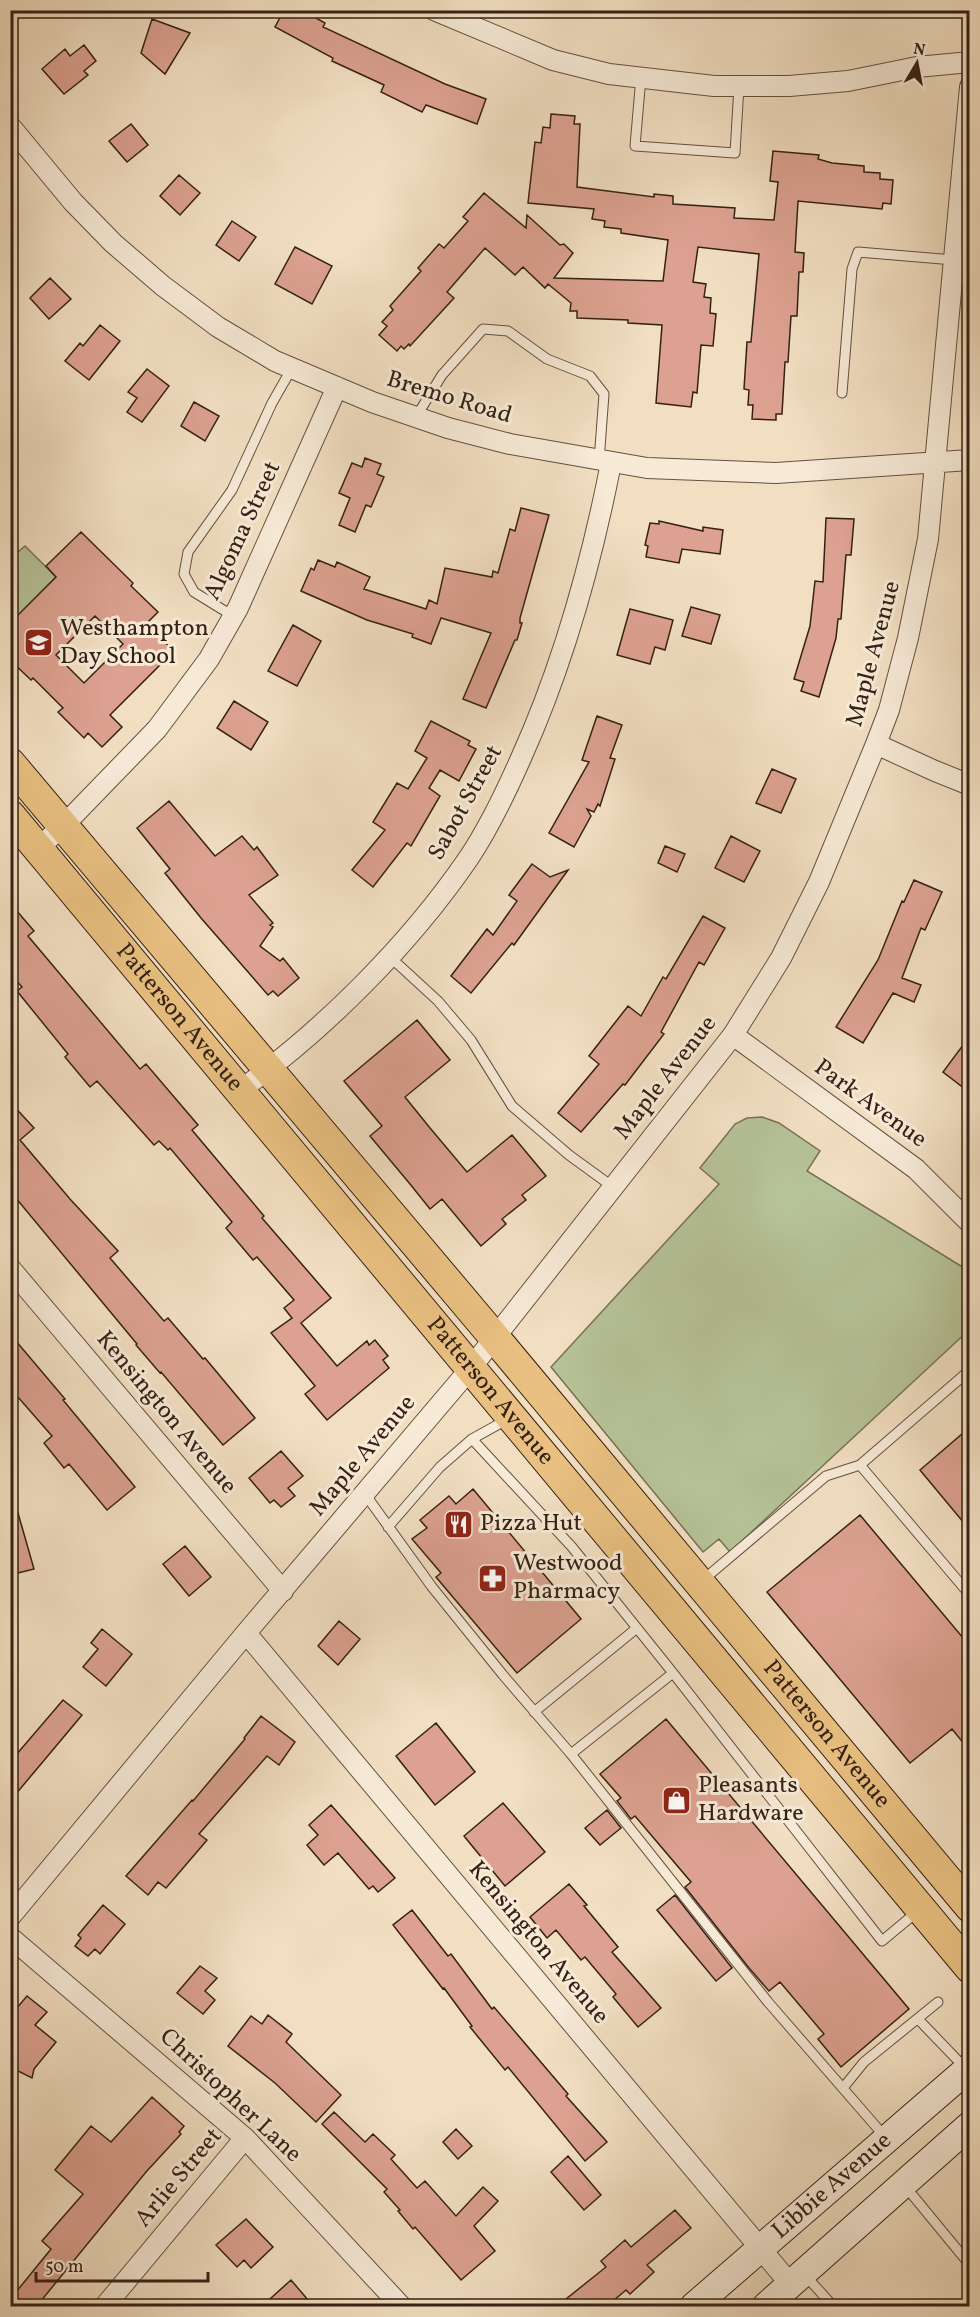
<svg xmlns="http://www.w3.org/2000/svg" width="980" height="2317" viewBox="0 0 980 2317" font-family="Vollkorn,serif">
<rect width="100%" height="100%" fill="#f2dfc2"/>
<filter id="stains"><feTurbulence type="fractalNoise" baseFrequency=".00333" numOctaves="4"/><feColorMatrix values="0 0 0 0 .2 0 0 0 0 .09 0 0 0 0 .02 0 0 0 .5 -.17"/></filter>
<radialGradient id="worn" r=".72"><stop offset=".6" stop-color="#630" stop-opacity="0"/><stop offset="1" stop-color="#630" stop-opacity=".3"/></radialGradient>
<path fill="#b6c297" stroke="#767256" stroke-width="1.5" d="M25 546 56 577 11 623V558Z
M762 1117 779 1123 820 1151 807 1171 969 1271V1330L730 1552 719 1539 703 1552 551 1367 719 1184 700 1168 735 1124 747 1118Z"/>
<path fill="#dca190" stroke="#352114" stroke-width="1.5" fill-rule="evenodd" d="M284 10H302L325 23 323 27 445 84 486 99 477 124 426 105 422 112 381 92 384 85 332 61 333 58 275 27Z
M152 19 190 33 165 74 141 53Z
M84 45 96 61 84 71 88 75 64 94 42 69 65 49 70 56Z
M551 114 575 116 574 124H580L577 187 654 197V194L673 196V204L735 208 734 218 774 220 778 182 770 181 773 151 819 155 818 159 832 163 864 166V172L880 173V179L893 180 891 204 883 203 882 209 798 201 795 252 804 253 803 272H799L797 316H791L788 362H785L782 414H776V420L752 419 753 405H748L749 390 744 389 747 342H751L759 254 698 247 693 282 706 284 704 297 711 298 710 313 716 314 713 346 701 345 697 393 693 392 691 407 656 403 662 325 628 323V320L577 318V311H570L571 303 548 284 545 288 523 267 515 275 485 248 447 292 454 298 410 346 409 344 404 349 401 346 397 351 379 335 387 326 382 322 393 310 390 306 421 271 418 268 439 244 444 248 468 221 463 217 484 193 526 228 527 215 560 245 564 244 573 253 554 278 663 281 668 240 621 233V229L604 227 605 221 592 219 594 209 528 203 535 142 541 143 543 127 550 128Z
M131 124 148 145 127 162 109 141Z
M179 175 200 193 180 215 160 196Z
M232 221 256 237 239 261 216 245Z
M295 247 332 266 312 304 275 284Z
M50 278 71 299 49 319 30 298Z
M100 325 120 341 89 380 65 361 80 343 83 346Z
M147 369 169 386 142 422 127 412 137 398 128 392Z
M194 402 219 416 205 441 181 426Z
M365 458 381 464 377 474 384 477 371 507 366 505 355 532 339 525 350 498 339 493 352 463 362 467Z
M521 508 549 515 520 618V623H522L517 640H515L486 708 463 699 491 633 441 618 431 644 412 637 413 634 367 620 301 591 311 568 314 570 318 560 335 567 337 562 370 577 364 589 426 609 429 600 437 604 445 568 492 577 493 571 498 573 510 529 515 531Z
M826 518 854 519 851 555H846L841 619H838L836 638 819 697 801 691 804 682 794 679 810 626 815 581 823 582Z
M659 521 703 531V527L723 530 720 554 682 549 679 563 646 557 648 546 645 545 650 523 659 524Z
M81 532 133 583 131 586 158 612 146 624 174 651 110 715 122 727 102 747 88 733 84 738 58 712 63 708 33 678 31 680 10 660V623L56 577 46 566ZM95 616 123 644 84 683 56 655Z
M691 607 720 615 711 644 682 636Z
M630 609 673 620 665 650 655 647 650 664 617 655Z
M293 625 321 641 297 686 268 671Z
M234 701 268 722 251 750 217 728Z
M597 716 622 725 610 758 615 759 600 806 598 804 594 812 587 809 591 816 574 847 549 833 589 762 582 760Z
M431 721 470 741 468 745 476 749 459 781 440 770 429 788 440 796 411 846 407 843 373 887 352 870 385 830 373 822 397 783 408 789 427 758 415 751Z
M772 769 796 779 781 813 756 803Z
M169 801 215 856 242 836 254 850 257 847 278 875 249 895 273 923 270 925 273 927 260 946 280 961 283 958 299 978 278 996 273 991 268 995 201 918 165 873 170 869 137 828Z
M731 836 760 851 744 882 715 868Z
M665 846 685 854 677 872 658 863Z
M532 864 550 877 568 870 514 945 512 943 471 993 451 976 487 929 493 935 517 901 509 895Z
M914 880 942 892 925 930 921 928 902 978 921 985 914 1002 893 993 863 1043 836 1027 878 960 902 901 904 902Z
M10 903 34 931 28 936 140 1069 146 1064 198 1125 192 1130 264 1216 262 1218 331 1298 301 1323 337 1366 367 1341 369 1345 375 1340 388 1356 383 1360 389 1368 327 1420 305 1394 315 1386 271 1333 292 1318 284 1308 294 1300 257 1257 253 1260 226 1228 232 1222 170 1148 168 1150 159 1141 154 1145 97 1081 90 1087 65 1057 68 1054 17 991 22 987 10 974Z
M703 916 725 928 704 965 699 962 661 1032 664 1034 625 1085 623 1084 581 1132 558 1113 599 1064 589 1056 628 1006 641 1016 663 977 666 979Z
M417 1020 450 1060 405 1097 430 1128 467 1172 512 1135 546 1176 522 1195 526 1200 502 1219 506 1224 481 1246 442 1199 430 1209 410 1184 370 1136 382 1126 344 1081Z
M969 1037V1092L943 1072Z
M10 1102 34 1128 20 1140 70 1199 118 1251 110 1258 164 1321 168 1318 203 1359 205 1358 255 1418 223 1445 161 1372 160 1373 136 1345 137 1344 10 1191Z
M10 1334 65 1399 63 1400 135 1487 107 1510 69 1464 64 1468 44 1443 52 1436 10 1388Z
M969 1428V1529L920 1470Z
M281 1451 303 1476 288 1488 295 1496 281 1507 274 1500 270 1503 249 1478Z
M473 1489 581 1619 517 1673 436 1577 441 1573 412 1539 427 1528 420 1520 449 1496 456 1504Z
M16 1506 34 1569 10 1575V1507Z
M860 1515 969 1645V1750L952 1729 910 1763 767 1592Z
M185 1546 211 1577 189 1596 163 1564Z
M339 1621 360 1639 338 1665 318 1646Z
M102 1629 132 1654 106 1686 83 1667 98 1649 91 1643Z
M63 1700 82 1715 10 1801V1762Z
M261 1716 295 1742 279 1765 267 1756 199 1834 207 1840 172 1881 166 1888 158 1882 148 1895 126 1876 192 1800 193 1801 245 1739 244 1738Z
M666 1719 909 2009 841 2067 818 2039 824 2034 780 1982 769 1991 749 1968 685 1887 691 1882 635 1816 631 1819 617 1801 621 1798 600 1774Z
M436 1723 475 1772 435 1805 396 1756Z
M503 1803 545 1852 505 1886 464 1836Z
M331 1805 395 1878 378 1892 373 1886 369 1889 338 1853 324 1865 307 1845 318 1835 309 1825Z
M607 1810 621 1828 600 1845 585 1828Z
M569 1884 587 1905 584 1906 618 1947 612 1952 661 2008 638 2027 613 1997 616 1994 585 1957 581 1960 556 1930 547 1938 530 1917Z
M675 1895 732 1968 716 1981 657 1910Z
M103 1905 125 1924 100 1954 95 1949 88 1956 75 1946 81 1938 78 1935Z
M412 1910 448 1956 451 1954 492 2009 494 2007 568 2094 566 2096 607 2142 585 2161 508 2067 505 2070 470 2027 472 2026 444 1988 443 1989 393 1925Z
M200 1966 217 1978 205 1991 215 2000 203 2014 177 1993Z
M27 1996 47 2012 35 2025 56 2042 34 2069 32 2078 10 2067V2016Z
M268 2015 292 2034 286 2042 341 2095 316 2122 275 2083 228 2046 251 2016 262 2024Z
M152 2097 184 2126 179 2132 181 2134 146 2172 36 2307H23L12 2297 51 2249 42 2241 83 2194 55 2170 91 2126 111 2142Z
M334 2112 365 2142 373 2134 395 2155 391 2159 417 2188 425 2181 456 2216 483 2187 498 2201 474 2226 495 2251 461 2280 415 2227 413 2229 398 2211 400 2210 384 2192 387 2189 322 2124Z
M456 2129 472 2146 458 2159 443 2142Z
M568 2156 601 2195 584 2210 551 2172Z
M675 2210 691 2228 647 2265 654 2272 630 2294 626 2290 606 2307H556L606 2267 601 2261 625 2240 631 2247Z
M246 2219 273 2247 251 2268 244 2260 237 2267 216 2245Z
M291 2280 314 2307H261Z"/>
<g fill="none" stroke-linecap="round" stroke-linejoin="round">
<defs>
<path id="lane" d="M641 77 635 146 735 153 739 86
M842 393 852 269 858 252 954 260
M416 417 442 375 483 329 508 331 547 359 590 376 604 394 599 461
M233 616 194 592 184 574 188 552 232 490 272 403 292 368
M389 956 438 1001 471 1040 512 1106 569 1155 613 1187
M472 1439 572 1547 673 1673 882 1941 918 1911
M860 1465 970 1595
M365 1494 432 1587 503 1675 571 1754 768 2002 886 2138
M388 1527 440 1467 472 1439 508 1419
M703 1580 826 1476 860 1465 970 1370
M534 1712 637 1628
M571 1754 673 1673
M918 2019 966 2069
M843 2088 864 2062 938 2002
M960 2137 970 2150
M905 2186 970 2265
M805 2275 833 2306"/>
<path id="street" d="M434 10 553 60 609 74 714 86H789L848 81 917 67 970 62
M10 126 73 202 113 243 163 286 218 327 275 361 372 402 448 428 510 444 647 468 776 473 970 460
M876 744 935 771 970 785
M38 848 63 826 157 729 209 659 238 608 337 387
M733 1035 916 1169 970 1223
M239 1091C324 1030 409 945 468 859 489 828 506 792 521 758 564 663 591 565 611 463
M10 1268 283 1591
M246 1633 791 2285
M10 1917 246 1633 470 1369 733 1035 781 958 819 882 876 744 889 710 908 638 928 539 970 87
M10 1937 245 2138 401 2306
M105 2306 245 2138"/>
<g id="secondary">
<path id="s1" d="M694 2306 970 2067"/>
<path d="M766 2306 970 2125"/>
</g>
<g id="primary">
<path id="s2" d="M10 763 495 1338 970 1907"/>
<path id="s3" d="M10 815 970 1968"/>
</g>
</defs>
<use href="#lane" stroke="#645040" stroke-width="11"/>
<use href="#street" stroke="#645040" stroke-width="22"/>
<use href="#secondary" stroke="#352114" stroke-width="29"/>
<use href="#primary" stroke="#352114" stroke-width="32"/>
<use href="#lane" stroke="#f7ead7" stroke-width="9"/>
<use href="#street" stroke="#f7ead7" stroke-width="20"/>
<use href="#secondary" stroke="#f7ead7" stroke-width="27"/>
<use href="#primary" stroke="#e9c081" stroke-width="30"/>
</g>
<defs>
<symbol id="school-square" viewBox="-11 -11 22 22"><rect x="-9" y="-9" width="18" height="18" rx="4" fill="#8f2418" stroke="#f7ead7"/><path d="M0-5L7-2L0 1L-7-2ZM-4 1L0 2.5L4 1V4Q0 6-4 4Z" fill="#fff"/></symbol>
<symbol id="restaurant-square" viewBox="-11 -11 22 22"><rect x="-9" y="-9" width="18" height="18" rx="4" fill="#8f2418" stroke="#f7ead7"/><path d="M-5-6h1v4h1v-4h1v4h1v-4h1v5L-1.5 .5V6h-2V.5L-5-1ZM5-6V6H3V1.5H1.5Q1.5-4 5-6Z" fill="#fff"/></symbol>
<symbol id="pharmacy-square" viewBox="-11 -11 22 22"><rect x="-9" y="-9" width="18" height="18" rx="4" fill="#8f2418" stroke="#f7ead7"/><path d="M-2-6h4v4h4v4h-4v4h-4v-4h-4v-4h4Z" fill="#fff"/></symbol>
<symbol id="shop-square" viewBox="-11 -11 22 22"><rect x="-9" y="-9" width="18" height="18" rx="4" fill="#8f2418" stroke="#f7ead7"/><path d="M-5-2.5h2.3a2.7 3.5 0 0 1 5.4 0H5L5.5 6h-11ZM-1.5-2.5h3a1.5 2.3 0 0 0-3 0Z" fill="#fff"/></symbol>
</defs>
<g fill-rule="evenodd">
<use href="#school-square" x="22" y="626" width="33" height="33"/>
<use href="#restaurant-square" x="442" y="1508" width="33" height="33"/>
<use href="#pharmacy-square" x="476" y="1562" width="33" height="33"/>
<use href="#shop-square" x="660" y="1784" width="33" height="33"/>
</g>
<g text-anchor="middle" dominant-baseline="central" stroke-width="6" stroke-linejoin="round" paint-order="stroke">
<g font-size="24" fill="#352114" stroke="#f7ead7">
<text transform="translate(449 398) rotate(17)">Bremo Road</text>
<text transform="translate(243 531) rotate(-65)">Algoma Street</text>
<text transform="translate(874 654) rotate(-75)">Maple Avenue</text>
<text transform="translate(466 803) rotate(-61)">Sabot Street</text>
<text stroke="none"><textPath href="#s3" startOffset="264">Patterson Avenue</textPath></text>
<text transform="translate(666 1078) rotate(-52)">Maple Avenue</text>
<text transform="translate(870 1104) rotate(36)">Park Avenue</text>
<text stroke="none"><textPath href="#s3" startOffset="750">Patterson Avenue</textPath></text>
<text transform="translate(166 1413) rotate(50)">Kensington Avenue</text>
<text transform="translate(363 1456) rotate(-50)">Maple Avenue</text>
<text stroke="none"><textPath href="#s2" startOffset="1269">Patterson Avenue</textPath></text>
<text transform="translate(538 1943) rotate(50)">Kensington Avenue</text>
<text transform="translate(230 2096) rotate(43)">Christopher Lane</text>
<text transform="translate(179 2178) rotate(-50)">Arlie Street</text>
<text stroke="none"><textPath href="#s1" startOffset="183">Libbie Avenue</textPath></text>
</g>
<g font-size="24" fill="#352114" stroke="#f7ead7" text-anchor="start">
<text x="60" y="629">Westhampton<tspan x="60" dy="28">Day School</tspan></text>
<text x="480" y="1524">Pizza Hut</text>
<text x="513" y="1564">Westwood<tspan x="513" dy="28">Pharmacy</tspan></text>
<text x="698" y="1786">Pleasants<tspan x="698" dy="28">Hardware</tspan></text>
</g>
</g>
<rect width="980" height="2317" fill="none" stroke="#f2dfc2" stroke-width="36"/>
<rect x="12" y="12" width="956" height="2293" fill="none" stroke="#352114" stroke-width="3"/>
<rect x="18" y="18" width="944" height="2281" fill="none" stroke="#352114" stroke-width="1.5"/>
<g transform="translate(917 63) rotate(10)" stroke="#f7ead7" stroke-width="4.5" paint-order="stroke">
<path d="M0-4.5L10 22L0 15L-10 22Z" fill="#352114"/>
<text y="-9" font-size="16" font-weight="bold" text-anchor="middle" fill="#352114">N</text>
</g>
<path d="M36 2272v9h172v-9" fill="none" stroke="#352114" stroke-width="3"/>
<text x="45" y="2272" font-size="18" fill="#352114" stroke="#f7ead7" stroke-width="4.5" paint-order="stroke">50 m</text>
<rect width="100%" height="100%" filter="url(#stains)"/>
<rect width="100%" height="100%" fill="url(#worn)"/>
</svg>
